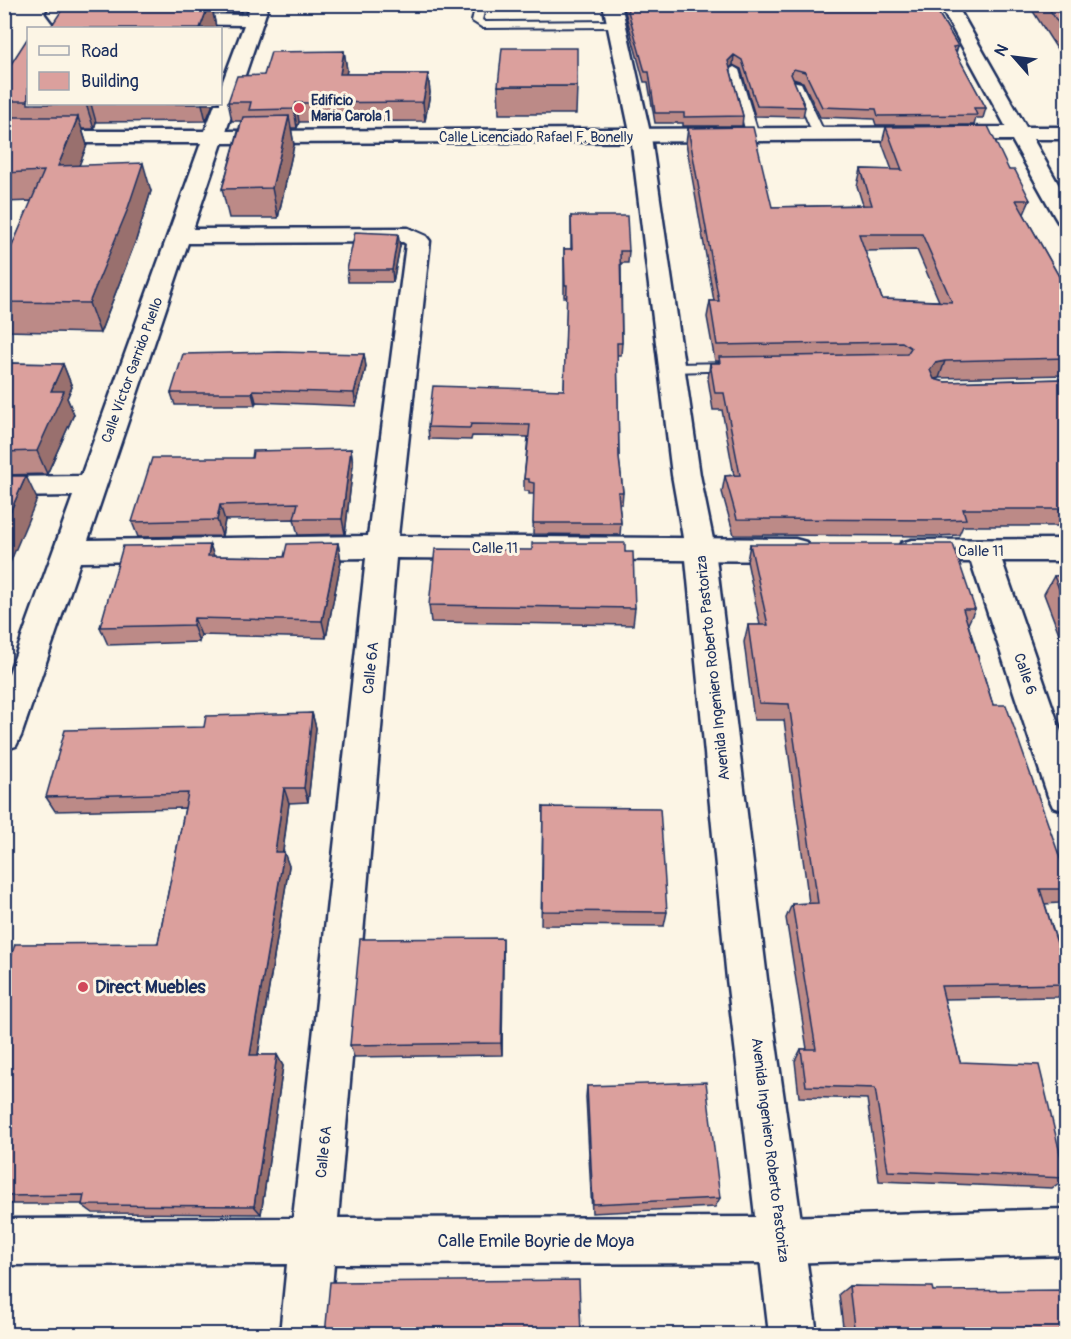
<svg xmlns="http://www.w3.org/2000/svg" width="1071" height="1339" viewBox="0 0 1071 1339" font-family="Pangolin,sans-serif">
<rect width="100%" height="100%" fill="#fcf5e5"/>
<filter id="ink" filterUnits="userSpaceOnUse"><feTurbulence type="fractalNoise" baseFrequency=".0167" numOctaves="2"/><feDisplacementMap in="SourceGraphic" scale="12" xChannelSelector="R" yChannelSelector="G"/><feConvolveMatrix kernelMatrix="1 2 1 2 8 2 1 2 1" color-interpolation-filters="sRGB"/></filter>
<g filter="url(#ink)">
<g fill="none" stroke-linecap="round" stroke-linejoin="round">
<defs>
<path id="lane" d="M476 4H486L482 20 485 22 616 21 621 24 616 27 483 28 472 21Z
M734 67 739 70 759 136 757 138 747 136 729 70Z
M792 81 801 83 826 136 824 138 814 136 791 83Z
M734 363 739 364V370L673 372 666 368 673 364Z"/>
<path id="street" d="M52 4H69L66 12 103 13 112 18 103 23 59 22 53 21 47 13Z
M251 4H269L226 131 1006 127 939 4H956L1026 127H1066V139H1033L1066 198V224L1058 222 1055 217 1012 140 222 143 193 229 408 228 426 236 430 241 398 536 795 539 806 542 810 550 806 558 795 561 396 558 338 1218 782 1217 1066 1209V1255L782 1263 334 1264 328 1334H280L287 1264 4 1265V1219L293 1218 366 558 80 562 21 736 16 746 4 750V687L73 496 4 497V477L81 476 201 143H4V131H205L215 104H220V89L244 25 169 24 160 19 169 14 247 15ZM403 242 406 244 368 536 88 540 188 243Z
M1066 539V561H1002L1066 746V811L1053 807 1048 796 971 562H912L901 559 897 551 901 543 912 540Z"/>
<path id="secondary" d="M603 4H621L651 137 700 475 715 549 767 979 817 1334H769L727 979 685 549 672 475 631 137Z"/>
</defs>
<use href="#lane" stroke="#1b2f5e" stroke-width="4"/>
<use href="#street" stroke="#1b2f5e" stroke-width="5"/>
<use href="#secondary" stroke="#1b2f5e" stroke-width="5"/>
<use href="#lane" fill="#fcf5e5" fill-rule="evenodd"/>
<use href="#street" fill="#fcf5e5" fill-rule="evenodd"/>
<use href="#secondary" fill="#fcf5e5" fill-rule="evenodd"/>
</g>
<path fill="#bc8a87" stroke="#1b2f5e" stroke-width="1.5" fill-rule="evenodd" d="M66 4H245L241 13 213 12 216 27Z
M623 4H933L958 46 956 53 986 108 983 118H976L974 125H876L874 119 820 117 803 82 793 79 805 107 803 117 755 116 741 69 733 65 730 68 743 116 742 126H683V123H655L648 82H644Z
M983 4H1066V63L1029 5Z
M28 39V104H213L206 121 96 122 94 129H82L87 145 79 165 151 191 136 240 100 333 4 331V246H12L32 201 4 202V75Z
M344 51 347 70 346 74H428L430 93 425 121 299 122 297 128H291L294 145 278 218H229L222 189 241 121H232L228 102 264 75Z
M498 86H577L576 114H499Z
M886 127 1009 170 1030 200 1024 214 1066 289V375L939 378 935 379 945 382 1066 379V526H963L959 535 937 536 734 535 722 492 725 476 734 475 722 410H713L708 379 710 363H718L719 361H715L707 317 710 301H714L686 143 688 128 772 207 863 205 857 186 861 169 892 170 882 143ZM917 250 939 301 882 299 865 251Z
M571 216 629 251 628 263H621L622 343 621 355H617L619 458 623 492 622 504H619L621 523 620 535 533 534 534 494H529V491H524V479L528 437 472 436 471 440 429 439 428 427 564 390 567 297H564V249H571Z
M400 246 393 282H348L347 270Z
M364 354 366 367 356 406 256 402 255 405H175L171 393Z
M4 363 63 364 72 387 67 398 74 414 47 474 4 475Z
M351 449 353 465 345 534 298 535 294 519 225 520 222 536 138 537 132 522 252 458Z
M338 543 341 561 326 638 201 635 199 642 108 645 100 627 210 545 214 556 284 557Z
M750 544 975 609 968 624 993 705 1066 875V894L1059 903 1045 904 1066 972V988L1058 997 944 999 960 1062 1066 1178 1052 1188 879 1181 867 1099 799 1097 795 1061 801 1049H807L786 918 792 904 809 903 784 720H754L744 642 748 625H760L747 561Z
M625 552 635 608 633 625 431 622 429 605Z
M1066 575V652L1044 594 1054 576Z
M312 713 316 728 308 802 289 803 283 852 289 866 258 1055H277L283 1066 261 1214 93 1213 82 1205V1204H4V980L158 943 185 808 55 811 46 797 204 727Z
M543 807 667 912 664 926 541 925Z
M503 951 502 1055 354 1057 350 1045Z
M587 1086 720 1198 715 1207 592 1213 586 1097Z
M849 1286 933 1291 1066 1335H844L839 1294Z"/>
<path fill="#99706e" stroke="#1b2f5e" stroke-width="1.5" d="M4 4H10L4 12Z
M209 4H211L216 27 215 28H200Z
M240 4H245L241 13Z
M344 51 347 70 342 93 340 74Z
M734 55 733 65 727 71 728 61Z
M428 74 430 93 425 121 423 102Z
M296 103 299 122 297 128 294 109Z
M86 104H91L96 122 94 129Z
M202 104H213L206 121Z
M289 116 294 145 278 218 272 188Z
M78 117 87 145 68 194 58 166Z
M143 163 151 191 136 240 100 333 89 303Z
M398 234 400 246 393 282 392 270Z
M364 354 366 367 356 406 354 393Z
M945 361 939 378 930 380V370L935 363Z
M63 364 72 387 67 398 74 414 47 474 37 451 51 391Z
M253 390 256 402 255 405 252 393Z
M351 449 353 465 345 534 342 519Z
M26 476 37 499 4 577V526Z
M220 505 225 520 222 536 217 520Z
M338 543 341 561 326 638 322 621Z
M210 545 216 562 208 556Z
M194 618 201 635 199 642 193 625Z
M312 713 316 728 308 802 304 788Z
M284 788 289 803 281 866 275 852Z
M284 852 289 866 256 1066 250 1055Z
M503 938V951L502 1055 501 1043Z
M277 1055 283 1066 261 1214 254 1206Z"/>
<path fill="#dba09d" stroke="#1b2f5e" stroke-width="1.5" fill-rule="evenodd" d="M66 4H209L200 28H50Z
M626 4H933L958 46 953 47 986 108H974L977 115 878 116 876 109 822 107 805 72 794 69 791 74 805 107 757 106 742 60 734 55 728 61 743 116 684 117V113H655L649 72H645Z
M1046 4H1066V35Z
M27 39H28V101H4V75Z
M502 48H577V86H498Z
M344 51 340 74H428L423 102 296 103 294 109 249 110 251 102H228L237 76 264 75 271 52Z
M289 116 272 188 222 189 243 117Z
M4 117H78L58 166 143 163 127 211 89 303 4 302V246H12L44 171 4 173Z
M988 126 1009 170H1015L1030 200H1016L1066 289V358L945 361 935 363 930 370 934 379 945 382 1066 379V509H963L966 519 944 520 737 519 725 476 740 475 724 393H715L710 363H720L719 357 907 354 911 348 902 342 717 345 710 301H719L688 128 753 127 772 207 872 205 861 169 902 170 886 127ZM859 234H922L952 302 882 299Z
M571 216H627L629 251H620L622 343H617L619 458 623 492H618L621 523H533L534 483 529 482V479H524L530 425 471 424 470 428 428 427 433 386 564 390 567 285H565L564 249H572Z
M355 232 398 234 392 270H347Z
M279 352 364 354 354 393 253 390 252 393H171L183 354Z
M4 363 63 364 51 391H64L37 451 4 452Z
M351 449 342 519H294L298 503 220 505 217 520 132 522 152 458H252L253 451Z
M4 476H26L4 526Z
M338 543 322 621 194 618 193 625 100 627 123 546 210 545 208 556 284 557 287 544Z
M532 543H625V552H633L635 608 429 605 435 549 532 550Z
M750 544H953L975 609H963L993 705H1006L1066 875V889H1040L1066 972V984L941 986 960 1062 1039 1065 1066 1178 888 1171 875 1088 806 1086 801 1049H816L792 904 818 903 789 704 759 703 748 625H768Z
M1066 575V607L1054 576Z
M312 713 304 788H284L275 852H284L250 1055H277L254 1206 82 1205 84 1195 4 1196V980L15 944 158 943 188 793 46 797 65 730 204 727 206 716Z
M543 807 660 808 667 912 542 911Z
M503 938 501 1043 350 1045 360 939Z
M706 1082 720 1198 593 1204 587 1086Z
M579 1280 581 1335H325L330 1282Z
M849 1286 932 1287 933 1291 1066 1290V1335H855Z"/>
</g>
<g fill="#d1495b" stroke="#fcf5e5" stroke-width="2">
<circle cx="299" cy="108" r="6"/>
<circle cx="83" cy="987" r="6"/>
</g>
<g text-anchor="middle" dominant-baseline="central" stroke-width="6" stroke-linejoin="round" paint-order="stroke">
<g font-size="14" font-weight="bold" fill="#1b2f5e" stroke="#fcf5e5" text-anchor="start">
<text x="311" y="100">Edificio<tspan x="311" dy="16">Maria Carola 1</tspan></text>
</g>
<g font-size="14" fill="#1b2f5e" stroke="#fcf5e5">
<text x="536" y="137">Calle Licenciado Rafael F. Bonelly</text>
<text transform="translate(132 370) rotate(-70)">Calle Víctor Garrido Puello</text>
</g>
<g font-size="15" fill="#1b2f5e" stroke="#fcf5e5">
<text x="495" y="548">Calle 11</text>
<text x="981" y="551">Calle 11</text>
<text transform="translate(371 668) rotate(-84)">Calle 6A</text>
<text transform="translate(713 668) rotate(-96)">Avenida Ingeniero Roberto Pastoriza</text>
<text transform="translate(1025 674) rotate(71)">Calle 6</text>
<text transform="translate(770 1150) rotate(83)">Avenida Ingeniero Roberto Pastoriza</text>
<text transform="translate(324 1152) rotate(-84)">Calle 6A</text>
</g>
<g font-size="18" font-weight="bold" fill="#1b2f5e" stroke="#fcf5e5" text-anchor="start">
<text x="95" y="987">Direct Muebles</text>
</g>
<g font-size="18" fill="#1b2f5e" stroke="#fcf5e5">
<text x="536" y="1241">Calle Emile Boyrie de Moya</text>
</g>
</g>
<rect width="1071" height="1339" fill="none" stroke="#fcf5e5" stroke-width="24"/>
<rect x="12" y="12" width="1047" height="1315" fill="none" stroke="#1b2f5e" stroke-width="2" filter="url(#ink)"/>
<rect x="27" y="27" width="195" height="78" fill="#fcf5e5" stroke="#a2a6af" stroke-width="1.5"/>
<rect x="39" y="46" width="30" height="9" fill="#fcf5e5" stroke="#a2a6af" stroke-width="1.5"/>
<text x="81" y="57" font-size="18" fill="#1b2f5e">Road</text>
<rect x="39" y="72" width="30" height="18" fill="#dba09d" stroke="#a2a6af" stroke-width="1.5"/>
<text x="81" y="87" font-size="18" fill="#1b2f5e">Building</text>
<g transform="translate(1014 57) rotate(298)" stroke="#fcf5e5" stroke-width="4.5" paint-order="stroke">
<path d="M0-4.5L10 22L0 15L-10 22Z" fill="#1b2f5e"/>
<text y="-9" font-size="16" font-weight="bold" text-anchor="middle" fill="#1b2f5e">N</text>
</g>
</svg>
